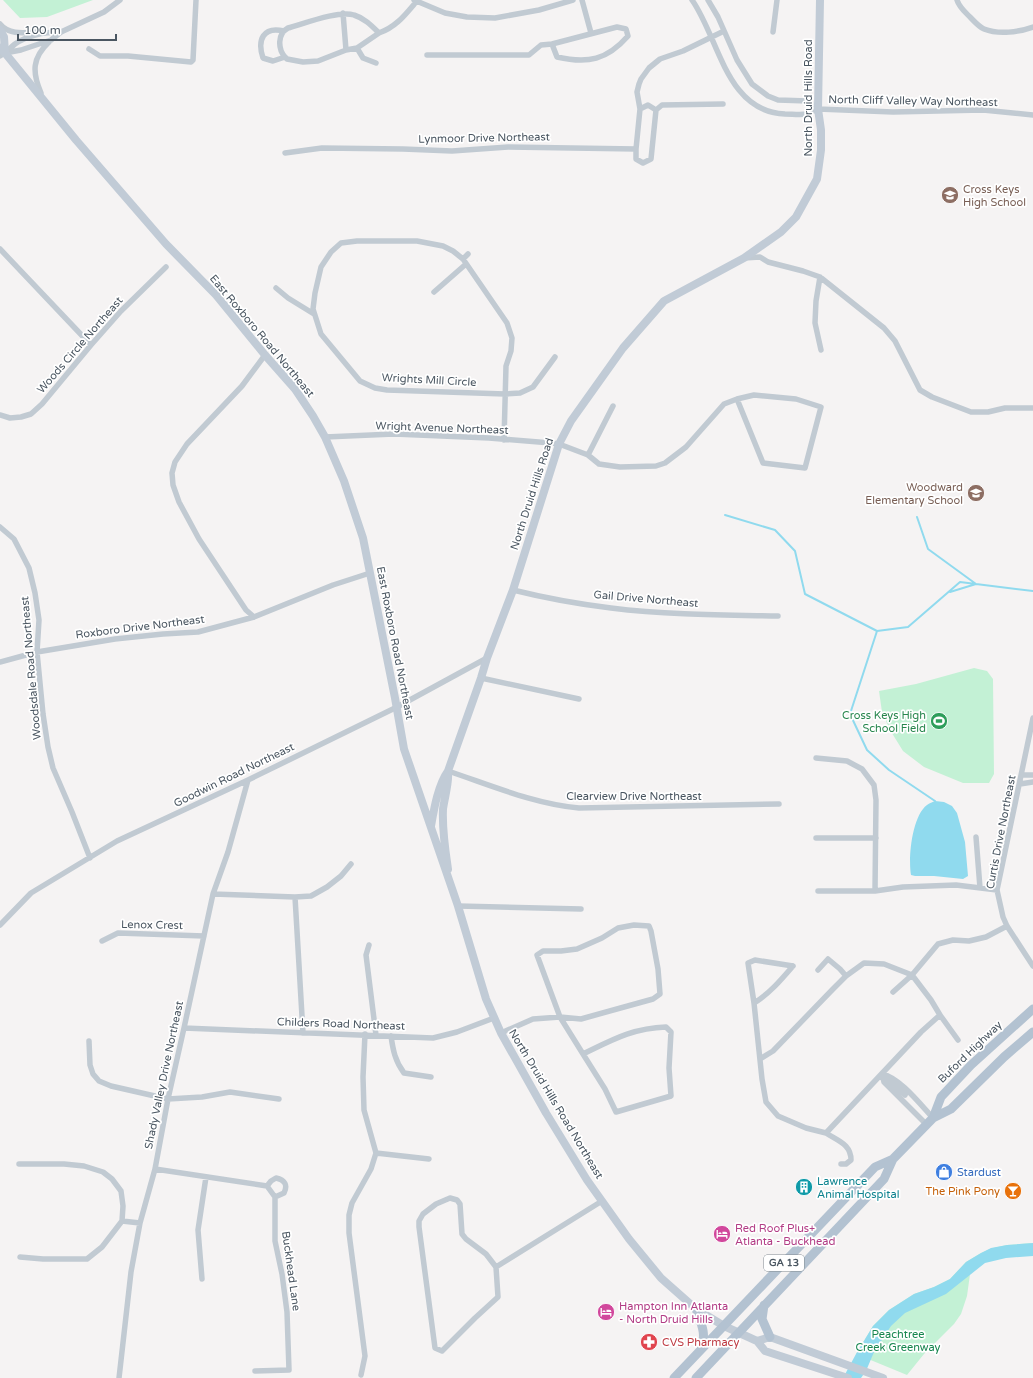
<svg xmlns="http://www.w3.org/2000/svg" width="1033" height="1378" viewBox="0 0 1033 1378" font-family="'Varela Round',sans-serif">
<rect width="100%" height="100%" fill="#f5f3f3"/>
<path fill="#c3f1d5" d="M3 0H93L47 17 20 18Z
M974 668 987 671 993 679 994 774 989 783H963L924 767 903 751 890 730 882 712 879 691 916 684Z
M1033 1243 971 1267 967 1296 961 1314 954 1324 924 1354 907 1375 856 1354 873 1326 889 1310 914 1294 934 1287 950 1279 966 1262 981 1253 993 1248 1007 1245Z"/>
<path fill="#90daee" d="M935 801 944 802 952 806 957 813 965 842 968 876 963 879 934 876H915L911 875C908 858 912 816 927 805 929 803 933 802 935 801Z
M1033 1243V1256L1006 1258 985 1263 946 1294 905 1313 891 1326 874 1352 866 1371 861 1378H843L856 1354 873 1326 889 1310 914 1294 934 1287 950 1279 966 1262 981 1253 991 1248 1007 1245Z"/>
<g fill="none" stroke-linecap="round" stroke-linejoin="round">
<path stroke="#90daee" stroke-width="2" d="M725 515 775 530 795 551 805 594 877 631
M917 517 928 549 976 584 950 592
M935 801 889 770 867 750 850 714 877 631 908 627 960 582 1033 591"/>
<path stroke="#c1cad2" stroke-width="5.5" d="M414 0 445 13 467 17 495 18 539 10 573 0
M582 0 591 33
M692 0C719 38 726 112 785 114 792 114 800 115 807 114 810 113 814 110 818 109
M708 0 718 17 737 60 752 84 768 96 778 100 808 101 818 109
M957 0C959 7 965 12 970 17 974 21 979 27 984 29 999 35 1019 32 1033 27
M343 13 346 50
M0 24C9 35 23 33 37 32
M284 31C263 26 257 40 263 58L273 61 285 57 287 59 303 62 318 61 346 50 357 48 379 33
M773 32 777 0
M357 48 363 58 376 63
M89 49 100 56H128L191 62 193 60 196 0
M5 53 21 50 51 40 61 32 104 12 120 0
M427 55H529L541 45 552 44 617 27 626 29 628 36C607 60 588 64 557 57L552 44
M0 56C5 53 10 48 15 44 28 35 45 32 61 32
M285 57C278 49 277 34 288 28 303 24 339 10 354 15 364 18 371 25 379 33 396 27 405 15 416 2
M41 93C32 72 32 58 49 42
M648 105 656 110 651 159 643 163 636 159V149L640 109Z
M640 109 637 92 639 84 641 79 649 68 660 59 683 51 724 31
M818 109 893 112 983 110 1033 115
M656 110 662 105 723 104
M285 153 322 148 403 149 452 151 508 147 636 149
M0 249 91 345
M744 258 760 257 768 262 803 271 820 277 884 328 895 341 920 390 932 397 971 412H988L1005 408H1033
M463 259 468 254
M820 277 816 301 815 323 821 350
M276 288 288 298 314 314
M434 292 466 264
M754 395 796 399 821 407 805 468 763 463 737 399Z
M0 415 10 418 21 417 31 414 42 404 91 345 121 311 166 267
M325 437 394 434 489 438 551 443 559 444 588 455 599 464 620 467 656 466 665 463 686 447 724 404 737 399
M504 440 506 366 511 351 512 338 507 323 463 259 453 251 443 246 417 241H357L341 243 331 252 321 267 315 293 313 309 321 334 360 381 375 388 387 390 505 394 520 393 533 387 555 357
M588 455 613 406
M0 527 14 539 29 568 35 593 39 620 37 652 43 714 48 747 53 768 72 812 90 858
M513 590C545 598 578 604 611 608 667 615 723 615 778 616
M254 617 246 610 199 539 179 502 173 485 172 473 175 462 187 444 242 386 265 355
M0 662 37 652 115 639 163 634 198 632 254 617 333 585 370 573
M481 678 579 699
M1033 718 997 890 1003 917 1007 926 1033 966
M816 758 847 761 862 769 874 785 876 800 875 891 903 887 956 885 997 890
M448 771C490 785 534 804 579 808L779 804
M1022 775H1033
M1020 784 1033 782
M976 837 980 888
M816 838H876
M818 891H875
M213 894 295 897 311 896 327 887 341 876 351 864
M295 897 303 1033
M458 906 581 909
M0 925 31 893 117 841 248 780 397 707 487 658
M634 925 649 926 651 931 658 969 660 994 653 999 581 1019 560 1017 537 955 543 951H561L577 949 602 938 618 928Z
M102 941 118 933 204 936
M369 945 366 955 376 1035
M818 970 828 959 840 969 846 976
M893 992 912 975 938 944 953 940 969 941 986 937 1007 926
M754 1003C769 994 781 980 793 966
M940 1015 958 1040
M666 1027 671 1032 669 1068 671 1096 616 1112 605 1089 583 1054C612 1040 633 1028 666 1027Z
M184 1028 433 1038 457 1032 494 1018
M501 1033 533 1019 560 1017 583 1054
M391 1036C393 1050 395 1061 404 1073L431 1077
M89 1041 90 1065 93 1074 99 1081 111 1086 168 1099 202 1097 230 1092 279 1099
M760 1059 773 1051 833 989 846 976 864 963 884 964 912 975 931 1000 940 1015 921 1032 826 1133 806 1128 778 1116 766 1102 762 1079 754 1003 748 963 755 960 793 966
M882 1074C900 1078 920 1104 933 1118
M882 1074 884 1082 926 1124
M888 1079 905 1095
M826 1133C838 1141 851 1144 851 1160L846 1164H841
M376 1153 429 1159
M19 1164H64L84 1166 103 1172 112 1179 121 1191 123 1206 122 1221 102 1247 87 1259H43L20 1257
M155 1169 267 1186 275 1197V1241L282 1274 287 1312 289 1370 255 1371
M267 1186 271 1181 276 1178C285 1180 288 1185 284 1193L275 1197
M122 1221 140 1223
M496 1267 498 1297 475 1318 442 1351 435 1348 419 1227V1221L423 1214 436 1204 450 1198 457 1200 460 1204 462 1234 466 1239 486 1254 496 1267 602 1201
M202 1279 198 1230 206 1177
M361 1375 365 1356 349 1233V1215L352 1203 371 1169 376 1153 364 1110 363 1077 365 1034
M119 1378 131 1272 140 1223 155 1169 168 1099 184 1028 213 894 228 852 248 780"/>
<path stroke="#c1cbd6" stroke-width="8" d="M0 30 4 37 5 53
M0 48 5 53 76 140 166 244 216 295 265 355 295 389 313 416 325 437 344 481 363 538 395 698 404 749 458 906 486 999 501 1033 546 1113 587 1180 629 1239 661 1278 696 1309 724 1326 757 1341 765 1351 848 1378
M431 826C434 809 438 785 448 771L481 678 487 658 513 590 559 444 571 421 623 348 664 301 744 258 781 232 796 217 817 179 821 150V130L818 109 820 0
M448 869C445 849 442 830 443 809 444 801 449 782 448 775
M757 1341 770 1337 883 1378"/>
<path stroke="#b3c2d1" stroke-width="9" d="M933 1118 941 1097 971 1065 1033 1009
M764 1305 762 1319 770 1337
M696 1309C701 1323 707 1334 701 1349
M674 1378 875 1167 893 1159 933 1118 951 1109 1004 1057 1033 1032
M696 1378 884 1179 893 1159"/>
</g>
<defs>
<symbol id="school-disc" viewBox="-11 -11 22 22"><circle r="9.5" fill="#8d6e63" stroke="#fff"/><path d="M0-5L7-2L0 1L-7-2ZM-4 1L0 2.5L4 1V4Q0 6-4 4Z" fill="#fff"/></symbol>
<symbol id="stadium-disc" viewBox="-11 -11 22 22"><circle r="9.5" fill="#2e9e5b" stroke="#fff"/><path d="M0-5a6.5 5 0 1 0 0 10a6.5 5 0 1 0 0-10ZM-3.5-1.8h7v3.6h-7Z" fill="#fff"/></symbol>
<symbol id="shop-disc" viewBox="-11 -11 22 22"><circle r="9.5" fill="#3f7fe0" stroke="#fff"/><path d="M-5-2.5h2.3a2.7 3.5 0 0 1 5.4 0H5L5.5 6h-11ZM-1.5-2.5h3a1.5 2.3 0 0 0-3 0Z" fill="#fff"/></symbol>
<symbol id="building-disc" viewBox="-11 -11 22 22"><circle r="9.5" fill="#0f9aa8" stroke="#fff"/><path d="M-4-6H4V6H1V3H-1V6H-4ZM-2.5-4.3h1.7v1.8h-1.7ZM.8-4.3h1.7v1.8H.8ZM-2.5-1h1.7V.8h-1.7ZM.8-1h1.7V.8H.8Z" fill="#fff"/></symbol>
<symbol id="bar-disc" viewBox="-11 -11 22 22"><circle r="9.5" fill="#e8710a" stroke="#fff"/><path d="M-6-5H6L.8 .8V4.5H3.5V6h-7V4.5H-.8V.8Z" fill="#fff"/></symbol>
<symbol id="hotel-disc" viewBox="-11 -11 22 22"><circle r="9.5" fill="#d1479c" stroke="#fff"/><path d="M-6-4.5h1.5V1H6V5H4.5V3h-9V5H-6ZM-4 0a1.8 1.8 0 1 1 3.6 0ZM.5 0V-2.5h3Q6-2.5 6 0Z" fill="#fff"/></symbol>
<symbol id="pharmacy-disc" viewBox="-11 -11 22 22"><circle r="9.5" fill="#e0444e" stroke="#fff"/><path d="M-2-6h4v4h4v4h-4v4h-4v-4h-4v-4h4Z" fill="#fff"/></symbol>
</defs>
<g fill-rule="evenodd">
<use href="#school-disc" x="940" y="185" width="20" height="20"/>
<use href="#school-disc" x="966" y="483" width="20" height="20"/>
<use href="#stadium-disc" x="929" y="711" width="20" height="20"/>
<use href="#shop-disc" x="934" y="1162" width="20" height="20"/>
<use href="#building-disc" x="794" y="1177" width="20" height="20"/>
<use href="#bar-disc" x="1003" y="1181" width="20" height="20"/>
<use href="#hotel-disc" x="712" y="1224" width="20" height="20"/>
<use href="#hotel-disc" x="596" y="1302" width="20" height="20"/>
<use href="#pharmacy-disc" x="639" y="1332" width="20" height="20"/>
</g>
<g text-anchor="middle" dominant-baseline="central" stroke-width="3.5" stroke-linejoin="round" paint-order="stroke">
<rect fill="#fff" stroke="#808990" stroke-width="1" x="764" y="1255" width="40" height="16" rx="3"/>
<g font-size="10" font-weight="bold" fill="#4a5661">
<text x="784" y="1263">GA 13</text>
</g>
<g font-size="11" fill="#4a5661" stroke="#fff">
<text transform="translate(808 98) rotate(-90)">North Druid Hills Road</text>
<text transform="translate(913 101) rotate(1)">North Cliff Valley Way Northeast</text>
<text transform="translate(484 138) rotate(-1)">Lynmoor Drive Northeast</text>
<text transform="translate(262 336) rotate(50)">East Roxboro Road Northeast</text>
<text transform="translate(80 345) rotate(-49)">Woods Circle Northeast</text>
<text transform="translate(429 380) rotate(3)">Wrights Mill Circle</text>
<text transform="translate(442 428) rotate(2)">Wright Avenue Northeast</text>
<text transform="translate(532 494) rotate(-72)">North Druid Hills Road</text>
<text transform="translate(646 599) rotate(5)">Gail Drive Northeast</text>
<text transform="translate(140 627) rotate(-7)">Roxboro Drive Northeast</text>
<text transform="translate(395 643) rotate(79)">East Roxboro Road Northeast</text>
<text transform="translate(31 668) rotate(-95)">Woodsdale Road Northeast</text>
<text transform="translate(234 775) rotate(-26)">Goodwin Road Northeast</text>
<text x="634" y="796">Clearview Drive Northeast</text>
<text transform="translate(1001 832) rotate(-79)">Curtis Drive Northeast</text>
<text transform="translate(152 925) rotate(1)">Lenox Crest</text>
<text transform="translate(341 1024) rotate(2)">Childers Road Northeast</text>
<text transform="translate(970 1052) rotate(-44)">Buford Highway</text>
<text transform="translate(164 1075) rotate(-78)">Shady Valley Drive Northeast</text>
<text transform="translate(556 1104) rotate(59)">North Druid Hills Road Northeast</text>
<text transform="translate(291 1271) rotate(82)">Buckhead Lane</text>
</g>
<g font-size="11" fill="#785e54" stroke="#fff" text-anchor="start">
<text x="963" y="189">Cross Keys<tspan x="963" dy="13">High School</tspan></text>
<text x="963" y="487" text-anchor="end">Woodward<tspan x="963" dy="13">Elementary School</tspan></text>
</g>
<g font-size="11" fill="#27864d" stroke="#fff" text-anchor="end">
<text x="926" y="715">Cross Keys High<tspan x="926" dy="13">School Field</tspan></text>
</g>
<g font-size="11" fill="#366cbe" stroke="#fff" text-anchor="start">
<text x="957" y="1172">Stardust</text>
</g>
<g font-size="11" fill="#0d838f" stroke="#fff" text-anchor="start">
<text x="817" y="1181">Lawrence<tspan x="817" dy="13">Animal Hospital</tspan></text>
</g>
<g font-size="11" fill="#c56008" stroke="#fff" text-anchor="end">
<text x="1000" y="1191">The Pink Pony</text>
</g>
<g font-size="11" fill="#b23c85" stroke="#fff" text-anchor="start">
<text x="735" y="1228">Red Roof Plus+<tspan x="735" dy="13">Atlanta - Buckhead</tspan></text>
<text x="619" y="1306">Hampton Inn Atlanta<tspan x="619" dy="13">- North Druid Hills</tspan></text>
</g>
<g font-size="11" fill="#17864f" stroke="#fff">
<text x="898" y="1334">Peachtree<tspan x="898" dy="13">Creek Greenway</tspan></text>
</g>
<g font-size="11" fill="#be3a42" stroke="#fff" text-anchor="start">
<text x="662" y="1342">CVS Pharmacy</text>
</g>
</g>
<path d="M18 34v6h98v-6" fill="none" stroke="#4a5661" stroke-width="2"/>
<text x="24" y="34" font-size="12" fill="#4a5661" stroke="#ffffff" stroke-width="3" paint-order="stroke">100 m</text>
</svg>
